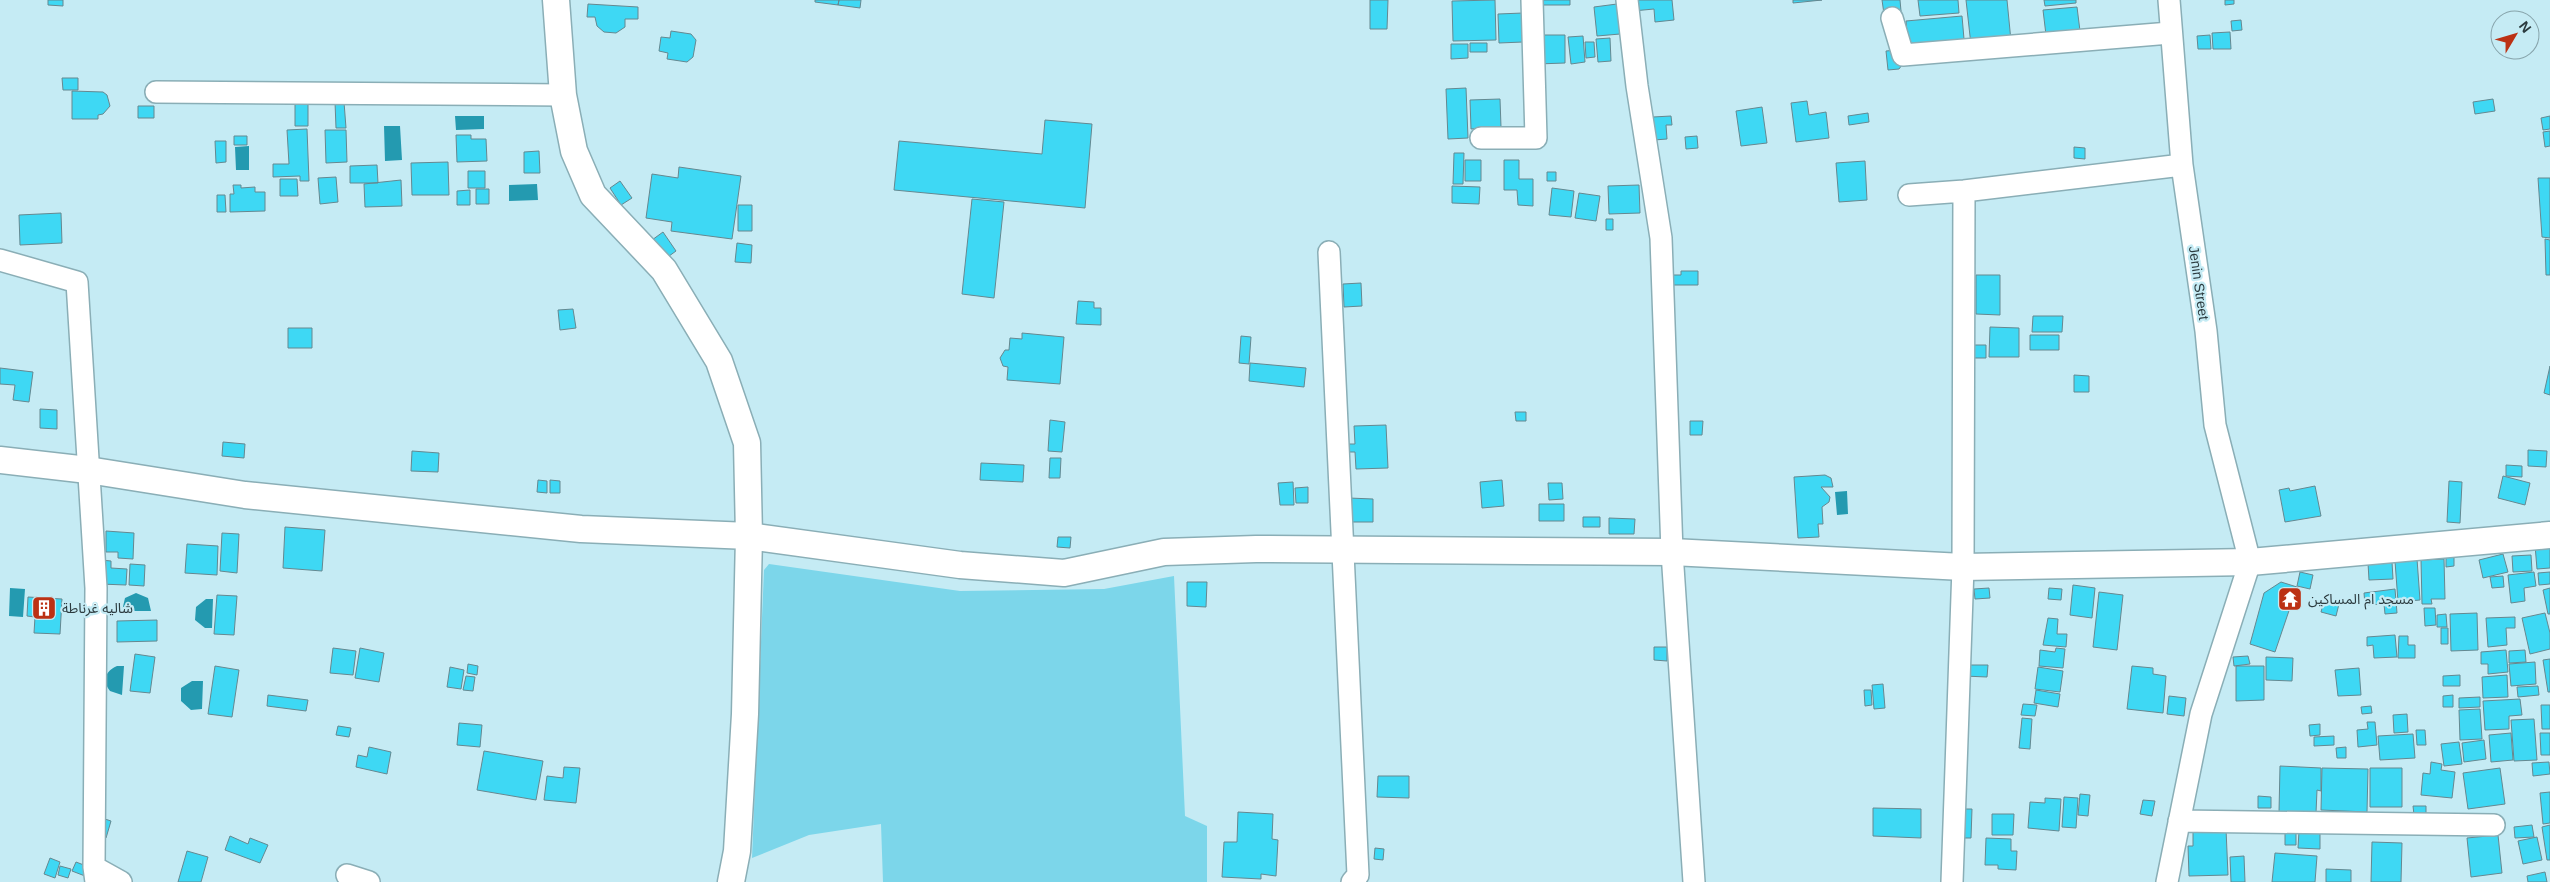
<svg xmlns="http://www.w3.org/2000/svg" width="2550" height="882" viewBox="0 0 2550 882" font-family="Arial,'Noto Sans Arabic',sans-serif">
<rect width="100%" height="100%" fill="#c5ebf4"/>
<path fill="#7cd6ea" d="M769 564 960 591 1104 589 1174 576 1185 816 1207 826V882H883L881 824 809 835 752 858 764 570Z"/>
<path fill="#249ab0" d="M455 116H484V129L456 130Z
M384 126H400L402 160 385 161Z
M249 146V170H236L235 147Z
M537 184 538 200 509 201V185Z
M1847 491 1848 514 1837 515 1835 492Z
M10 588 25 589 23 617 9 616Z
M136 593 148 598 151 611H122L125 598Z
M206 599H213L212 628H205L195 620 196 607Z
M117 666H124L122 695 110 691C102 681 105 671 117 666Z
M192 681H203L202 709 191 710 181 701V688Z"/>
<path fill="#3ed8f4" stroke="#658890" d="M48 0H63V6L48 5Z
M815 0H839L838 5 815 2Z
M839 0H861L860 8 838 5Z
M1370 0H1388L1387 29H1370Z
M1495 0 1496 40 1453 41 1452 1Z
M1537 0H1570V5H1537Z
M1632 0H1672L1674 20 1655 22 1654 9 1633 11Z
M1793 0H1822L1793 3Z
M1882 0H1900L1901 11 1884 14Z
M1918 0H1958L1959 13 1920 16Z
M1966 0H2007L2011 41 1971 45Z
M2044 0H2076V3L2045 6Z
M2225 0H2234V4L2225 5Z
M588 4 638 7V19H625V27L616 33 604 32 597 26 595 17H587Z
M1617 4 1620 34 1597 36 1594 7Z
M2077 7 2080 31 2046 35 2043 10Z
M1523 13V42L1499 43 1498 14Z
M1962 16 1964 39 1908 45 1906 21Z
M2241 20 2242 30 2232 31 2231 21Z
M671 31 691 34 696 40 693 57 687 62 667 59 668 53 659 51 661 37 670 38Z
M2230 32 2231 49H2213L2212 33Z
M1537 35H1565V63L1537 64Z
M2210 35 2211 49H2198L2197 36Z
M1583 36 1585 62 1571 64 1568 37Z
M1610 38 1611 61 1598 62 1596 39Z
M1585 42H1594L1595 57 1586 58Z
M1470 43H1487V52H1470Z
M1451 44H1468V58L1451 59Z
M1897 50 1902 65 1899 69 1888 70 1886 51Z
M62 78H78V90H63Z
M1466 88 1468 138 1448 139 1446 89Z
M72 91 103 92 107 95 110 106 103 114 98 115V119H72Z
M1500 99 1501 127 1471 129 1470 100Z
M2493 99 2495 111 2475 114 2473 102Z
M1807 101 1809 115 1826 112 1829 138 1796 142 1791 103Z
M335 102H344L346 128H336Z
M295 103H308V126H295Z
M138 106H154V118H138Z
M1762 107 1767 143 1741 146 1736 111Z
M1868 113 1869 122 1849 125 1848 116Z
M1671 116 1672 125H1666L1667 139 1654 140 1653 117Z
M2550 116V129L2543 130 2541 118Z
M1045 120 1092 124 1085 208 894 190 899 141 1042 154Z
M307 129 309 181H300V176L273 177V164H289L287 130Z
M325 130H346L347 162 326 163Z
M2550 131V146L2545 147 2543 132Z
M456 135H471V139H486L487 161 457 162Z
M234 136H247V145H234Z
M1697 136 1698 148 1686 149 1685 137Z
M215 141H226V162L216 163Z
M2074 147 2085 148V159L2074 158Z
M539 151 540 173H524V152Z
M1454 153H1464L1463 184H1453Z
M1465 160H1481V181H1465Z
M1504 160H1519V179H1533V206L1518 205 1517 190H1504Z
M1865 161 1867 200 1839 202 1836 163Z
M448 162 449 195H412L411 163Z
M377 165 378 183H350V166Z
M679 167 741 176 732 239 671 231 672 222 646 218 652 174 678 178Z
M468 171H485V188H468Z
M1547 172H1556V181H1547Z
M336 177 338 202 320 204 318 178Z
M2538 178H2550V238L2542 237Z
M280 179H297L298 196H280Z
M401 180 402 206 365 207 364 184Z
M620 181 632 198 621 205 610 188Z
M233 185H241V188L255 187V192H265V211L230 212V194H234Z
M1639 185 1640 213 1609 214 1608 186Z
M1452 186 1480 187 1479 204 1452 203Z
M1552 188 1574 191 1571 217 1549 215Z
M476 189H489V204H476Z
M470 190V205H457V191Z
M1579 193 1600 196 1596 221 1575 218Z
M217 195H225L226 212H217Z
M972 199 1004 202 994 298 962 294Z
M738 205H752V231H738Z
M61 213 62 243 20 245 19 215Z
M1606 219H1613V230H1606Z
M663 232 676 251 665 259 652 240Z
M2545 239 2550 240V275H2546Z
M737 243 752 245 751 263 735 262Z
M1681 271H1698V285H1673V275H1681Z
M1976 275H2000V315L1976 314Z
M1361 283 1362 306 1344 307 1343 284Z
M1078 301 1094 302V308H1101V325L1076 324Z
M573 309 576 328 560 330 558 310Z
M2033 316H2063L2062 332H2032Z
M1990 327 2019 328V357H1989Z
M288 328H312V348H288Z
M1022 333 1064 337 1060 384 1007 380 1008 367 1003 366 1000 358 1005 350H1009L1010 338 1022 339Z
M2030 335H2059V350H2030Z
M1241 336 1251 337 1249 364 1239 363Z
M1974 345H1986V358H1973Z
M1250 363 1306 368 1304 387 1249 381Z
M2550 366V395L2544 393Z
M0 368 33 372 29 402 13 400 15 385 0 384Z
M2074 375 2089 376V392H2074Z
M40 409 57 410V429L40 428Z
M1515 412H1526V421H1516Z
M1050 420 1065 422 1062 452 1048 451Z
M1690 421H1703L1702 435H1690Z
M1386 425 1388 468 1356 469 1355 452H1349V444H1355L1354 426Z
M223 442 245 444 244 458 222 456Z
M2528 450 2547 451 2546 467 2528 466Z
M412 451 439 453 438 472 411 471Z
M1050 458H1061L1060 478H1049Z
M981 463 1024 465 1023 482 980 480Z
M2506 465 2522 466V477L2506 476Z
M1825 475 1831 478 1833 487H1821L1830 497 1829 502 1822 507 1823 524H1818L1819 537 1798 538 1794 477Z
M2503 476 2530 483 2525 505 2498 498Z
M538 480 547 481V493L537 492Z
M550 480 560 481V493H550Z
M1502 480 1504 506 1482 508 1480 482Z
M2449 481 2462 482 2460 523 2447 522Z
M1293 482 1294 505H1280L1278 483Z
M1548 483H1562L1563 499 1549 500Z
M2315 486 2321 516 2285 522 2279 490 2289 488 2290 491Z
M1308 487V503H1296L1295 488Z
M1349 498 1373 499V522H1348Z
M1539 504H1564V521H1539Z
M1583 517H1600V527H1583Z
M1609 518 1635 519 1634 534H1609Z
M285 527 325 530 322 571 283 568Z
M106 531 134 533 133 559 118 558V552H106Z
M222 533 239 534 237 573 220 571Z
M1058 537H1071L1070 548 1057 547Z
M187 544 218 546 217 575 185 573Z
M2550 544V568L2537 569 2535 545Z
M2503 554 2508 572 2483 578 2479 560Z
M2446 555H2454V566L2446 567Z
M2531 555 2532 571 2513 572 2512 556Z
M2417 559 2420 600 2398 602 2395 561Z
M2444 559 2445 599H2431L2432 604H2422L2421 560Z
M101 560 111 561V568L127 569 126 585 100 584Z
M2392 562 2393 579 2369 580 2368 563Z
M130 564 145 565 144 586 129 585Z
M2300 572 2313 575 2310 589 2297 586Z
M2534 572 2536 586 2524 588 2525 601 2511 603 2508 575Z
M2550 572V584L2539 585 2538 573Z
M2503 576 2504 587 2492 588 2490 577Z
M1187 582H1207L1206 607 1187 606Z
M2281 582 2297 587 2275 652 2250 644 2264 593Z
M2073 585 2095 588 2092 618 2070 615Z
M1989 588 1990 598 1975 599 1974 589Z
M2049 588 2062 589 2061 600 2048 599Z
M2550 588V614H2548L2543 590Z
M2395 589 2397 613 2385 614 2384 604 2365 605 2364 593Z
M2099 592 2123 595 2117 650 2093 647Z
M217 595 237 596 234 635 214 634Z
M28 597 62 599 60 634 34 633 35 617 27 616Z
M2324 601 2339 604 2336 616 2321 612Z
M2424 608H2435L2436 625 2425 626Z
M2477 613 2478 650 2451 651 2450 614Z
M2545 613 2550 633V649L2530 654 2522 618Z
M2446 614 2447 627H2437V615Z
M2515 617V628H2506L2507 645 2488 647 2486 618Z
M2048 618 2058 619 2057 634H2067L2066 647 2043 645Z
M157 620V641L117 642V621Z
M2441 628H2448V644H2441Z
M2395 635 2397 657 2374 658 2373 645 2367 646V637Z
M2399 636H2408V645H2415V658H2398Z
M1654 647H1667V661L1654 660Z
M333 648 356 651 353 675 330 673Z
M360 648 384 653 379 682 355 678Z
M2056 648 2065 649 2063 668 2039 666 2040 650 2055 652Z
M2506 650 2508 672 2488 674V664H2481V652Z
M2525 650 2526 662 2509 663V651Z
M135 654 155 657 150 693 130 691Z
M2248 656 2250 664 2234 666 2233 657Z
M2266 657 2293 658 2292 681 2266 680Z
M2550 659V692H2548L2543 660Z
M2535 662 2536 684 2511 686 2509 664Z
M468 664 478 666 477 675 467 673Z
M1964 665H1988L1987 677 1964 676Z
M215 666 239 670 232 717 208 714Z
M2132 666 2153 668V674L2166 676 2163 713 2127 709Z
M2236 666H2264V700L2236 701Z
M450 667 464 670 461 689 447 687Z
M2038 667 2063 671 2060 692 2035 689Z
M2359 668 2361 695 2338 696 2335 670Z
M2460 675V686H2443V676Z
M2507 675 2508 697 2483 698 2482 677Z
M466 676 475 677 473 691 463 690Z
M1883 684 1885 708 1874 709 1872 685Z
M2538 686 2539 695 2518 697 2517 687Z
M1864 690H1871L1872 705 1865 706Z
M2036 690 2060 694 2058 707 2034 703Z
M268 695 308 700 306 711 267 706Z
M2453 695V707H2443V696Z
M2169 696 2186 698 2184 716 2167 714Z
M2480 697V707L2459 708V698Z
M2520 699 2522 715 2509 716V729L2485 730 2483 701Z
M2023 704 2037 705 2035 716 2021 715Z
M2541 705H2550V729H2542Z
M2371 706 2372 713 2362 714 2361 707Z
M2480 709 2482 739 2460 740 2459 710Z
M2407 714 2408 732 2394 733 2393 715Z
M2022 718 2032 719 2030 749 2019 748Z
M2534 719 2537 760 2514 761 2511 720Z
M2367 722H2375L2377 745 2358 747 2357 730 2368 729Z
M459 723 482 725 480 747 457 745Z
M2320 724V735L2310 736 2309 725Z
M338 726 351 728 349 737 336 735Z
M2416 730H2425L2426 745H2417Z
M2511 733 2513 760 2491 762 2489 735Z
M2540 733H2550V755H2541Z
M2413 734 2415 758 2380 760 2378 736Z
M2334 736V745L2314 746V737Z
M2484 740 2486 759 2464 762 2462 743Z
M2459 742 2462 764 2444 766 2441 744Z
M369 747 391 752 387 774 356 767 358 755 367 757Z
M2346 747V758H2337L2336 748Z
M484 751 543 761 536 800 477 790Z
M2431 762 2442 764 2441 770 2455 772 2452 798 2421 795 2423 773 2430 774Z
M2549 762 2550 774 2533 776 2532 763Z
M2280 766 2321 768V791L2317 790 2316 813 2279 812Z
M564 767 580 768 576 803 544 800 547 776 563 778Z
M2322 768 2368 769 2367 812 2321 810Z
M2370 768H2402V807H2370Z
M2500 768 2505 804 2468 809 2463 773Z
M1378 776H1409V798L1377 797Z
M2550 792V823L2543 824 2540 793Z
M2080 794 2090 795 2088 816 2078 815Z
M2258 796 2271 797V808H2258Z
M2064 797 2078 798 2076 828 2062 827Z
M2045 798 2061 799 2059 831 2028 828 2030 802 2045 803Z
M2143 800 2155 801 2152 816 2140 814Z
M2413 806H2426V815H2414Z
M1873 808 1921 809V838L1873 836Z
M1962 809H1972L1971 838H1961Z
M1238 812 1273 814 1272 839 1278 840 1276 876 1261 874V879L1222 877 1224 842H1237Z
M1992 814H2014L2013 835H1992Z
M102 818 111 821 106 838 97 836Z
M2532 825 2534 837 2515 838 2514 827Z
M2550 825V860H2547L2542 827Z
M2226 829 2228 875 2189 876 2188 846H2193V830Z
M2285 831H2296V845H2285Z
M2299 831 2320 832V849L2298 848Z
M2498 835 2502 873 2471 877 2467 838Z
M230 836 248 844 250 838 268 845 260 863 225 850Z
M2537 837 2542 860 2523 864 2518 841Z
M1986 838 2011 839V851H2017L2016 870 1998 869V865H1985Z
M2372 842 2402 843 2401 882H2371Z
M1375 848 1384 849 1383 860 1374 859Z
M187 851 208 857 201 882H178Z
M2275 853 2317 856 2315 882H2272Z
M2244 856 2245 882H2231L2230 857Z
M50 858 60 862 55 878 44 874Z
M76 862 89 867 85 876 72 871Z
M60 866 71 869 68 878 58 875Z
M2326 869 2351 870V882H2326Z
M2545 872 2547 882H2528L2527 876Z"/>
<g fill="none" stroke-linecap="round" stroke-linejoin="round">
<defs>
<path id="minor" d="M1627 0 1637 86 1661 238 1672 552 1694 882
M1892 18 1903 55 2170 33
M156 92 563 95
M1481 138H1536L1532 0
M1909 195 1964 191 2182 165
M1329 252 1358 875 1352 882
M0 260 77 282 96 588 94 867 96 882
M2179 821 2494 825
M94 867 121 882
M347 875 369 882
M1952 882 1963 567 1964 191
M2167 882 2201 714 2250 562 2215 425 2206 331 2182 165 2169 0"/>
<path id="tertiary" d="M556 0 563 95 574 151 593 195 664 270 719 361 747 443 749 536 745 714 737 851 731 882
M0 460 88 470 245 495 581 529 749 536 960 565 1064 573 1164 552 1256 549 1672 552 1963 567 2250 562 2550 535"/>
</defs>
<use href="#minor" stroke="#8aaeb6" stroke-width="24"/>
<use href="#tertiary" stroke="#8aaeb6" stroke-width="29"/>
<use href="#minor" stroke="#fff" stroke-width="21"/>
<use href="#tertiary" stroke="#fff" stroke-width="26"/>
</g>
<defs>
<symbol id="temple-square" viewBox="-11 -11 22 22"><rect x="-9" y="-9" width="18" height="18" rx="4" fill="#bc3114" stroke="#c5ebf4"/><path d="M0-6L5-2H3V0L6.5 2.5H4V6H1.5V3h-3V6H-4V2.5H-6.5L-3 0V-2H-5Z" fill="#fff"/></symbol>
<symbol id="building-square" viewBox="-11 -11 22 22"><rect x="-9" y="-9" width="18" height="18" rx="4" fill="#bc3114" stroke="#c5ebf4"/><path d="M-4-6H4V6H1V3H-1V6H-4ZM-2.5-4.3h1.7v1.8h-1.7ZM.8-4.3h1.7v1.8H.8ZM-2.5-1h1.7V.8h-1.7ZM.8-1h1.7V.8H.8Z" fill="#fff"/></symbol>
</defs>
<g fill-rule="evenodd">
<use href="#temple-square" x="2276" y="585" width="28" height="28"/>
<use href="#building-square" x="30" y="594" width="28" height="28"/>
</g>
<g text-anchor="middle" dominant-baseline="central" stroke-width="4.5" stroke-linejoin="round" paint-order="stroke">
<g font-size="14" fill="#2b3a3e" stroke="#c5ebf4">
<text transform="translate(2199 283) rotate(82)">Jenin Street</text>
</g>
<g font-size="14" fill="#2b3a3e" stroke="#c5ebf4" text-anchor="start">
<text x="2308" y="599">مسجد ام المساكين</text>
<text x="62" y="608">شاليه غرناطة</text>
</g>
</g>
<g transform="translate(2515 35) rotate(52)"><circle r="24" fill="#c5ebf4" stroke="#87a4ab"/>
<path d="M0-4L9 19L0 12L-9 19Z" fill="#bc3114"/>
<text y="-8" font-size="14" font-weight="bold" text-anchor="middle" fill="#2b3a3e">N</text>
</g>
</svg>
